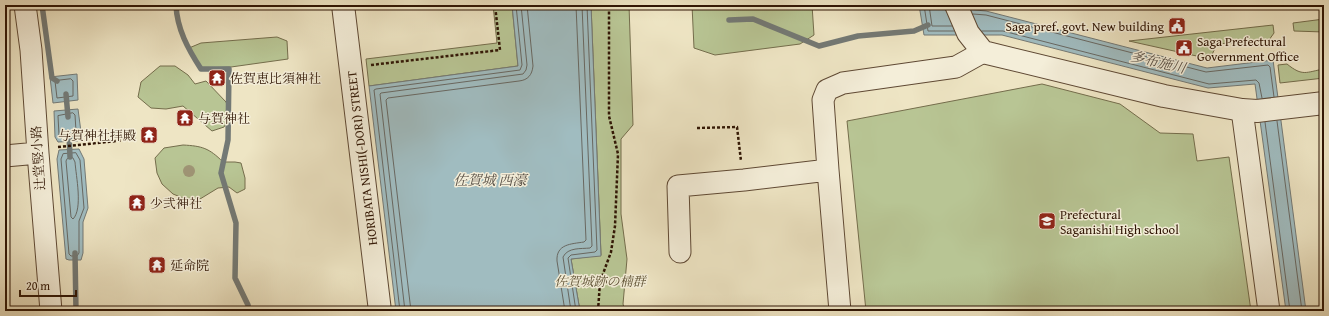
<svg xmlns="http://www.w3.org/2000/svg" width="1329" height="316" viewBox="0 0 1329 316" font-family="'Gentium Book Plus','Noto Serif JP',serif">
<rect width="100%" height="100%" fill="#eee5c4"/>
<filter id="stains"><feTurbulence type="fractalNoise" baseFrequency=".005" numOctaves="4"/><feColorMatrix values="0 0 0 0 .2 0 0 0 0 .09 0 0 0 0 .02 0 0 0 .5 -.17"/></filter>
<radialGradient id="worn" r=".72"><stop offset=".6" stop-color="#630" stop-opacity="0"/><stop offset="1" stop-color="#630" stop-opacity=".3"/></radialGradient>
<path fill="#b8c594" stroke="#746d4c" d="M493 5H512L518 66 369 86 366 59 497 43Z
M591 5H629L633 125 621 139V214L627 259 623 304 625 311H580L571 259 601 255Z
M692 5H812L814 35 800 44 715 55 694 48Z
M1324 19V32L1294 31 1293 23Z
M1273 25 1274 33 1269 40 1217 44 1210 59 1129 41Z
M277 37 287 41 288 59 231 67 202 68 189 48 201 43Z
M1287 64C1303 77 1306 72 1324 69V78L1280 83 1278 65Z
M160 66H175L188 75 195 84 206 81 226 102 231 115 224 127 212 131 183 106 166 109 151 108 138 97 141 82Z
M1042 84 1120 104 1160 133 1193 134 1197 161 1229 157 1251 311H866L847 121Z
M183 145C202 146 209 148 223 162H235L241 163 245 178V189L237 193 229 187 218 188 200 199 183 198 173 194 162 184 157 173 155 158 164 148Z"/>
<path fill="#a0bcc0" stroke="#737975" d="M512 5H591L601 256 571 259 580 311H396L369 86 518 66Z
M919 5H941L943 7 986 11 1207 68 1273 60 1306 311H1286L1255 84 1208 88 1002 35H924Z
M77 74 78 100 53 103 50 77Z
M78 109 81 132 78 141 58 142 55 137 54 111Z
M79 149 84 159 88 208 83 222V253L81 260H69L66 259 57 159 59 150Z"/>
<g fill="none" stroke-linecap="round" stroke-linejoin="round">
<path stroke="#686862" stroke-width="1" d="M924 5 928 31H954
M929 5 932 26H952
M973 14 986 15 1206 72 1268 65 1270 67 1274 97
M982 31H1003L1209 84 1256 80 1259 83 1262 98
M71 79 73 81V96L57 98 55 81Z
M73 113 75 115 76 131 75 136 61 138 59 135 58 116Z
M1277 121 1302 311
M1265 122 1290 311
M76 153 80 160 84 208 79 221V253L77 256H71L69 254 61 159 63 154Z
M73 158 75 162C76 176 83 209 73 219L71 217 66 161 67 159Z
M400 311 374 90 376 89 520 70 522 65 516 5
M405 311 380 94 381 93 523 74 526 70 527 65 521 5
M411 311 386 100 388 98 519 81C528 80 532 75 533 66L527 5
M565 311 557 261C556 244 571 244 584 242L586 240 576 5
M571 311 563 257C568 247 581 249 590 248L592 246 582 5
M576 311 568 258 571 255 595 252 597 250 587 5"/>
<path stroke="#737975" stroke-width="5.5" d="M42 5 52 78 57 81
M176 5C177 29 188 49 201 69H229L228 140 221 173 236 223 235 278 248 305 249 311
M729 20 753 19 819 46 858 36 914 31 928 25
M66 94 68 117
M69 135 70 157
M75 253 76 311"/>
<defs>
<path id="minor" d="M25 5 31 50 38 153 51 311
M1242 110 1269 311
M5 156 38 153
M680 252 678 186 744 180 828 170
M840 311 828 170 823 100 827 90 843 83 956 67 983 52"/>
<path id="tertiary" d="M343 5 380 311
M956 5 968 33 983 52 1164 96 1242 110 1257 111 1324 103"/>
</defs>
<use href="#minor" stroke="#5f4934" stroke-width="23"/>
<use href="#tertiary" stroke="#5f4934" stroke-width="24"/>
<path stroke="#2f1504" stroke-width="2.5" stroke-dasharray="3 2" stroke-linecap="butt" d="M371 65 500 50 495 5
M697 128 737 127 741 161
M58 147 136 139
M598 311 600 282 611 252 615 226 618 154 609 116V5"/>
<use href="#minor" stroke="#f4eed9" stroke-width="21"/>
<use href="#tertiary" stroke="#f4eed9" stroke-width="22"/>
</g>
<circle fill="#9f9576" cx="189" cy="171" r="6"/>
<defs>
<symbol id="civic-square" viewBox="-11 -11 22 22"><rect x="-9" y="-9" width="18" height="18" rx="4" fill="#8f2418" stroke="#f4eed9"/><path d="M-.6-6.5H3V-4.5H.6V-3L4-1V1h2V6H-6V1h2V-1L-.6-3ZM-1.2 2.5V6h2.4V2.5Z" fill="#fff"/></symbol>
<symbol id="temple-square" viewBox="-11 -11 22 22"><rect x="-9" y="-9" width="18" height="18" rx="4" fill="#8f2418" stroke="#f4eed9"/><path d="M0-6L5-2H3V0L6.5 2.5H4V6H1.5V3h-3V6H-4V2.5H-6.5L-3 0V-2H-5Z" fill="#fff"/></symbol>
<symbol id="school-square" viewBox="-11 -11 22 22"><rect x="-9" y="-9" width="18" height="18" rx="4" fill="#8f2418" stroke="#f4eed9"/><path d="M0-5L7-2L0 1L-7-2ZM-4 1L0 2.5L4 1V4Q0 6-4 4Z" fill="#fff"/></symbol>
</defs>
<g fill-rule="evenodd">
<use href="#civic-square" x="1167" y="16" width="20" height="20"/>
<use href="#civic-square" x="1174" y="38" width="20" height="20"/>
<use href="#temple-square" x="207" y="68" width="20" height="20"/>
<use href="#temple-square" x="175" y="108" width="20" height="20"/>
<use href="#temple-square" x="139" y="125" width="20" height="20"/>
<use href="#temple-square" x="127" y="193" width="20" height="20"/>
<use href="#school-square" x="1037" y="211" width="20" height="20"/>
<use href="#temple-square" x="147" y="255" width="20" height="20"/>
</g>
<g text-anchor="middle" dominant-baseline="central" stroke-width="3" stroke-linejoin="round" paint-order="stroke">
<g font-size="13" fill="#2f1504" stroke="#f4eed9" text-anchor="start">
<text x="1164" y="26" text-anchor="end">Saga pref. govt. New building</text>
<text x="1197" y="41">Saga Prefectural<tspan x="1197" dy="15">Government Office</tspan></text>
<text x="230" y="78">佐賀恵比須神社</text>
<text x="198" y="118">与賀神社</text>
<text x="136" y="135" text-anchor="end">与賀神社拝殿</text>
<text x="150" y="203">少弐神社</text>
<text x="1060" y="214">Prefectural<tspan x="1060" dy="15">Saganishi High school</tspan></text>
<text x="170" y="265">延命院</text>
</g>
<g font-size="13" fill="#2f1504" stroke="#f4eed9">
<text transform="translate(38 158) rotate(-94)">辻堂竪小路</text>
<text transform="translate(362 158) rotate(-97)">HORIBATA NISHI(-DORI) STREET</text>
</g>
<g font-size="13" font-style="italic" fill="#5f5336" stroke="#f4eed9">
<text x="600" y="281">佐賀城跡の楠群</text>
</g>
<g font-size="14" font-style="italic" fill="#574f46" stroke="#f4eed9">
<text transform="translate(1158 62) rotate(13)">多布施川</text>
<text x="490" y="180">佐賀城 西濠</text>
</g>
</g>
<rect width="1329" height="316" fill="none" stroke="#eee5c4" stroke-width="20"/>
<rect x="6" y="6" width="1317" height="304" fill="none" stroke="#2f1504" stroke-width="2"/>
<rect x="10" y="10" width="1309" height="296" fill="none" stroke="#2f1504"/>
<path d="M20 290v6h56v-6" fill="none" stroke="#2f1504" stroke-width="2"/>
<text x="26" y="290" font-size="12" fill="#2f1504" stroke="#f4eed9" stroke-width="3" paint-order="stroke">20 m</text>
<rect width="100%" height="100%" filter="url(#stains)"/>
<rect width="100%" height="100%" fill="url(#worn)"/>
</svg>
